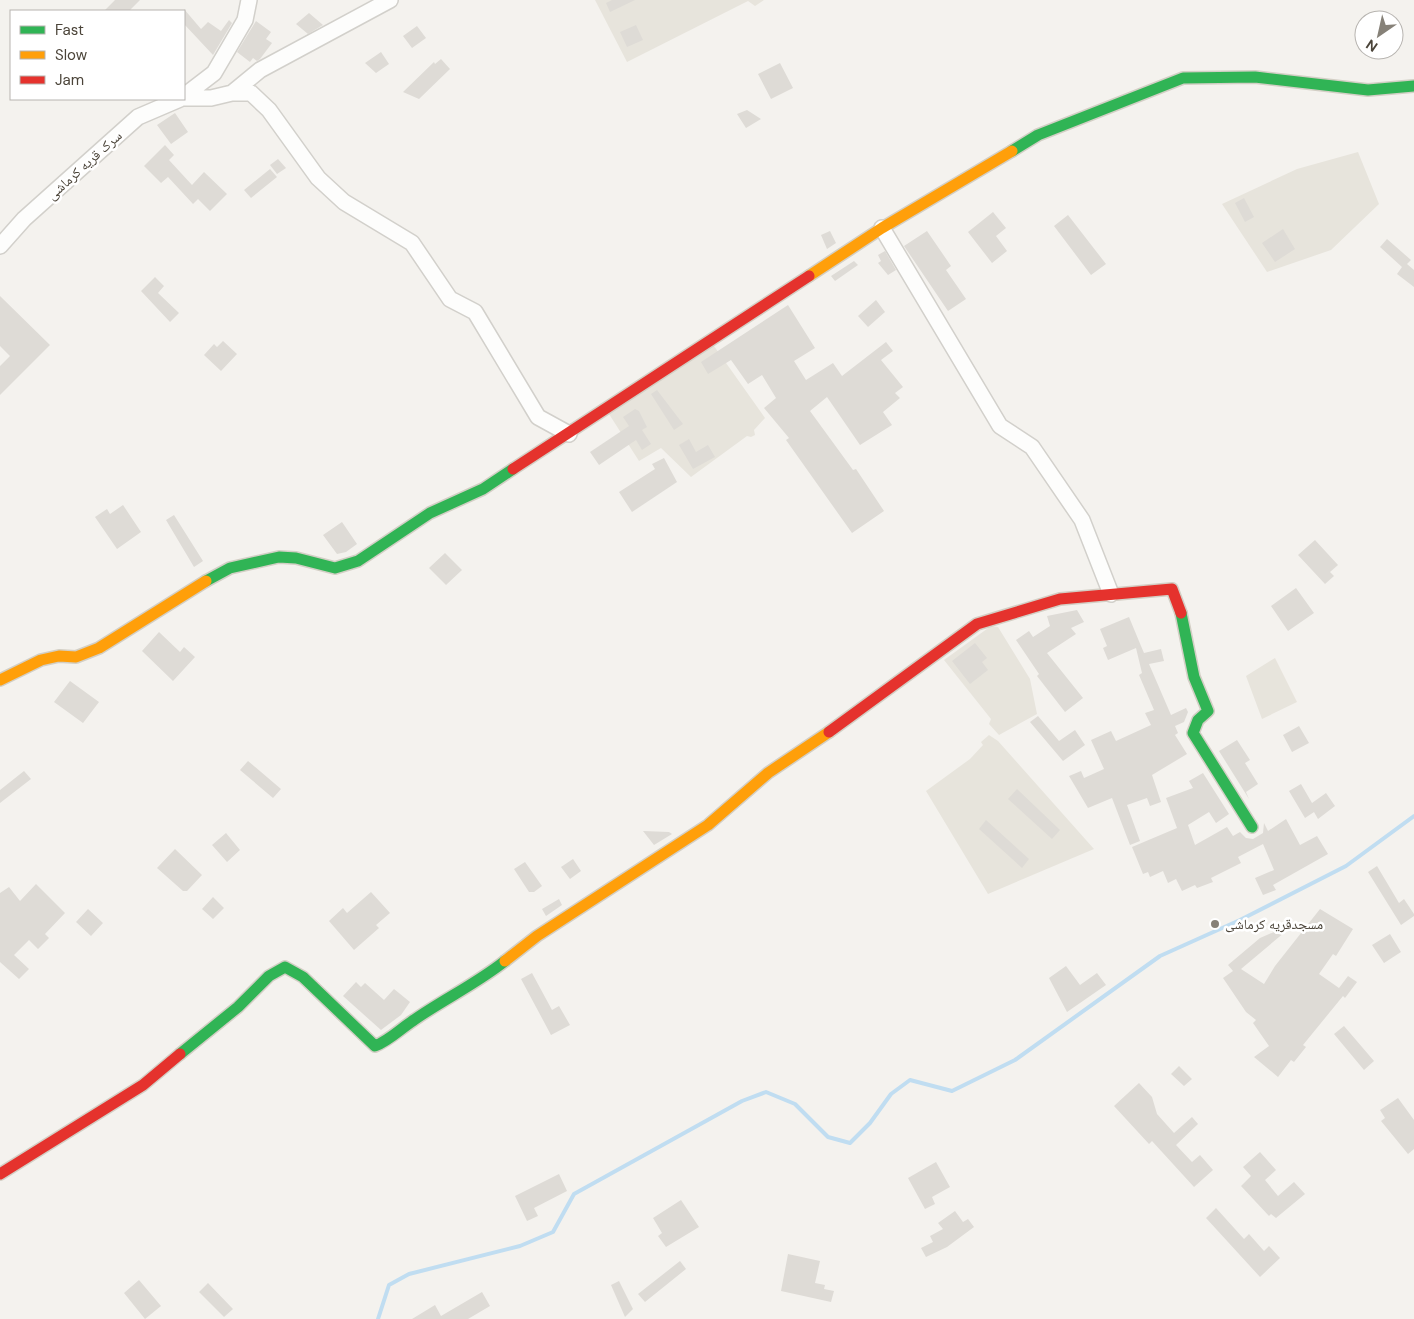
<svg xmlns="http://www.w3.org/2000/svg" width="1414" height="1319" viewBox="0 0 1414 1319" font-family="'DM Sans','Noto Naskh Arabic',sans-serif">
<rect width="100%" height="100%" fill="#f4f2ee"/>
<path fill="#e7e4dc" d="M595 0H764L755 6 748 1 627 62Z
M1358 152 1379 204 1331 250 1267 272 1222 204 1297 169Z
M709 339 765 418 754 430 755 435 751 437 747 436 691 477 661 448 639 461 609 414Z
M991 626 998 627 1030 679 1037 714 999 735 989 724 991 719 944 660Z
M1275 658 1297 702 1262 719 1246 676Z
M989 735 998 741 1094 849 988 894 926 791 970 759 983 745 981 742Z"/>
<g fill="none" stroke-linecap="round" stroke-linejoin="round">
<path stroke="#c0ddf1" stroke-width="4" d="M378 1319 389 1285 409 1274 520 1246 553 1232 574 1194 742 1101 766 1092 795 1104 828 1137 850 1143 870 1123 891 1094 910 1080 952 1091 1015 1060 1160 956 1240 920 1346 866 1414 816"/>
</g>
<path fill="#dedbd6" d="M115 0H140L129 11H104Z
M612 0H635L610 12 606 3Z
M184 9 201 29 208 22 221 31 229 20 232 23 213 55 184 24Z
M309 13 323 25 308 34 296 24Z
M256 21 271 32 266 39 272 43 260 59 257 61 253 58 250 62 237 52Z
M636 25 643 40 627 47 620 32Z
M417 26 426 38 412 48 403 36Z
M381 52 389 64 376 73 365 63Z
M441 59 450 69 419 99 403 92 434 62 435 64Z
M780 63 793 88 771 99 758 74Z
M747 110 761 119 746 128 737 114Z
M175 113 188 132 171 144 157 125Z
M165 145 174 155 169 160 192 185 204 172 227 194 210 211 198 199 193 204 168 177 161 183 144 166Z
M278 159 286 168 277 174 270 165Z
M270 169 277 177 251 198 244 190Z
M1244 198 1254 217 1245 222 1235 203Z
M993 212 1006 228 996 236 1007 251 992 263 968 232Z
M1068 215 1106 264 1091 275 1054 226Z
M1283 229 1295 249 1275 262 1262 243Z
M830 231 836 243 827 249 821 235Z
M927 231 951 266 946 270 966 299 948 311 904 246Z
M1387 239 1411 260 1407 264 1414 270V287L1397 274 1402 267 1380 247Z
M885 251 896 270 888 275 878 263 881 261 878 255Z
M854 261 858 265 835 281 831 276Z
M155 277 164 286 158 293 179 313 170 322 141 291Z
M0 296 50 345 0 395V366L10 356 0 346Z
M876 300 885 312 868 327 858 316Z
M788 305 815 348 794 361 806 380 833 363 842 376 886 342 893 351 881 360 903 387 895 393 900 398 883 412 892 425 860 445 827 397 810 411 853 470 856 469 884 511 852 533 786 440 789 438 764 408 776 398 762 375 748 384 731 360 708 374 701 362Z
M223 341 237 354 221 371 204 355 214 344 217 347Z
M657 390 683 424 674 430 651 394Z
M635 409 639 411 647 427 642 430 651 444 642 450 636 440 599 465 590 452 629 426 623 417Z
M689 439 696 452 708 445 715 457 693 469 679 445Z
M664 458 677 482 632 512 619 492 655 469 652 464Z
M123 505 141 532 117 549 95 517 107 509 110 514Z
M174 515 203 561 194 567 166 520Z
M342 522 357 544 346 552 337 554 323 535Z
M1315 540 1338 565 1330 572 1334 576 1325 584 1298 555Z
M445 553 462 570 446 585 429 568Z
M1296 588 1314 613 1288 631 1271 606Z
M1077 610 1084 622 1071 628 1076 634 1047 653 1083 698 1065 712 1037 676 1039 674 1016 640 1029 631 1033 637 1050 626 1047 616Z
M1129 617 1141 646 1138 648 1141 646 1144 653 1161 649 1164 661 1149 664 1171 715 1186 708 1188 712 1184 722 1175 726 1178 733 1175 735 1187 754 1152 775 1161 802 1150 806 1147 798 1127 805 1140 841 1130 845 1112 798 1088 808 1069 776 1081 771 1084 778 1104 769 1091 740 1111 731 1116 741 1151 725 1145 713 1154 710 1139 675 1142 673 1136 648 1108 660 1103 648 1107 646 1100 629Z
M159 632 180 652 184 647 195 657 173 681 142 651Z
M975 643 987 658 982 662 988 670 970 684 952 661Z
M70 681 99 702 83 723 54 702Z
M1038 716 1059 741 1075 730 1085 745 1063 761 1030 722Z
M1299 726 1309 743 1292 752 1283 735Z
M1237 740 1250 760 1245 763 1258 784 1246 792 1249 799 1219 751Z
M248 761 281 789 273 798 240 770Z
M24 771 31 779 0 803V790Z
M1203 773 1229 814 1216 823 1209 812 1188 825 1195 845 1227 827 1233 836 1240 832 1246 838 1253 839 1263 833 1264 823 1268 831 1286 819 1300 845 1317 836 1328 854 1273 885 1276 890 1263 895 1255 878 1274 870 1263 844 1238 857 1241 863 1211 878 1213 882 1197 888 1195 885 1182 891 1176 879 1168 883 1163 871 1150 877 1148 872 1143 874 1132 847 1177 828 1166 798 1193 788 1189 781Z
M1301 784 1312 803 1326 793 1335 806 1318 819 1314 812 1305 818 1289 791Z
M1017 789 1060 830 1052 839 1008 799Z
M986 820 1029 859 1022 868 979 829Z
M643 831 669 832 672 834 654 845Z
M226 833 240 850 227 862 212 845Z
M175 849 202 875 187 891H183L157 868Z
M573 859 581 871 570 879 561 867Z
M525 862 542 886 534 892H529L514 869Z
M1377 866 1399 903 1404 899 1414 914V916L1401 925 1368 872Z
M36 884 65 913 45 934 49 938 38 949 29 940 14 955 29 969 19 979 0 962V893L9 887 20 901Z
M371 892 390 913 376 925 379 928 354 950 329 921 343 908 347 913Z
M213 897 224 908 213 919 202 909Z
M559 899 562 905 546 916 542 909Z
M88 909 103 923 91 936 76 922Z
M1320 909 1353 929 1336 956 1333 954 1319 974 1339 988 1348 976 1357 982 1345 998 1343 996 1303 1045 1306 1047 1294 1062 1291 1060 1278 1077 1254 1057 1269 1046 1253 1023 1256 1020 1246 1012 1223 978 1233 971 1228 965 1260 938 1283 928 1285 932 1241 969 1264 984 1275 966Z
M1390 934 1401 952 1384 963 1372 945Z
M1066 966 1080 985 1097 973 1106 985 1067 1012 1049 978Z
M532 973 552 1010 559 1006 570 1025 551 1035 521 979Z
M356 982 361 987 365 983 384 1000 394 989 410 1002 401 1015 381 1030 343 996Z
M1344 1026 1374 1061 1364 1070 1334 1034Z
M1179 1066 1192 1079 1184 1086 1171 1074Z
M1139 1083 1152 1097 1157 1114 1174 1133 1192 1117 1198 1124 1176 1145 1192 1162 1200 1155 1213 1170 1194 1187 1152 1141 1149 1144 1114 1106Z
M1398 1098 1414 1120V1149L1408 1154 1381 1121 1385 1118 1380 1110Z
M1260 1152 1276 1170 1265 1180 1278 1196 1294 1182 1305 1194 1276 1218 1271 1214 1269 1216 1241 1186 1251 1176 1243 1167Z
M936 1162 950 1187 932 1197 935 1204 925 1209 908 1178Z
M559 1174 567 1191 534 1208 538 1216 527 1221 515 1196Z
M681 1200 699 1227 666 1247 658 1236 662 1233 653 1218Z
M1216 1208 1244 1239 1249 1234 1264 1251 1269 1246 1280 1258 1260 1277 1206 1218Z
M955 1211 963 1222 968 1219 974 1227 947 1247 926 1257 921 1248 933 1242 930 1236 943 1229 938 1223Z
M788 1254 820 1261 815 1283 825 1285 824 1289 834 1291 831 1302 781 1291Z
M680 1261 686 1269 645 1302 638 1294Z
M139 1280 161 1306 145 1319 124 1293Z
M619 1281 633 1309 625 1317 611 1285Z
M208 1283 233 1309 224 1317 199 1292Z
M482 1292 490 1306 468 1319H412L435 1305 441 1316Z"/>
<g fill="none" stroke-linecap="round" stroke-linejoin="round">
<defs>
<path id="street" d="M232 93H251L269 110 318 178 344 202 412 243 450 299 475 312 538 417 569 434
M184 96 214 73 245 20 249 0
M184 98H211L232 93 260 70 390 0
M882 228 1000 426 1032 447 1082 520 1111 594
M0 246 24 219 138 117 180 99"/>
<path id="fast" d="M1012 151 1038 135 1183 78 1255 77 1368 90 1414 86
M206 581 230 568 279 557 296 558 335 568 358 561 430 513 483 489 513 469
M1181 613 1194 677 1208 711 1198 720 1193 733 1252 827
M180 1054 238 1007 269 976 285 967 303 977 375 1046C390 1040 400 1029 414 1020 444 999 476 984 505 961"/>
<path id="slow" d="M809 276 882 228 1012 151
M0 680 41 660 59 656 76 657 99 648 206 581
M505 961 537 936 708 825 768 773 829 732"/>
<path id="jam" d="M513 469 809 276
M829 732 977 624 1060 599 1172 589 1181 613
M0 1174 143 1085 180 1054"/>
</defs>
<use href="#street" stroke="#d2d0cb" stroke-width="18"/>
<use href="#fast" stroke="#d3cfc5" stroke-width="14"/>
<use href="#slow" stroke="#d3cfc5" stroke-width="14"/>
<use href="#jam" stroke="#d3cfc5" stroke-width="14"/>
<use href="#street" stroke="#fdfdfc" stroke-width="15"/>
<use href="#fast" stroke="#30b455" stroke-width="11"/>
<use href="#slow" stroke="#ff9f0a" stroke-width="11"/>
<use href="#jam" stroke="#e5322d" stroke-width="11"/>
</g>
<circle fill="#868178" stroke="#fff" stroke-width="2" cx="1215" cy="924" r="5"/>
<g text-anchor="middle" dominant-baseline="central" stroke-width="5" stroke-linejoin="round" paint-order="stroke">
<g font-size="14" fill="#4b4439" stroke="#fff">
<text transform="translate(84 165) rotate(-42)">سرک قریه کرماشی</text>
</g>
<g font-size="14" fill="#4b4439" stroke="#fff" text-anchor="start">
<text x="1225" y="924">مسجدقریه کرماشی</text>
</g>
</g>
<rect x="10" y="10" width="175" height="90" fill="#ffffff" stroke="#b7b4b0"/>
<rect x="20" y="26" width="25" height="8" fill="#30b455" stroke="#b7b4b0"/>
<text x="55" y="35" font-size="15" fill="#4b4439">Fast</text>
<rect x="20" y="51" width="25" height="8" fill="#ff9f0a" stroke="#b7b4b0"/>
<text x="55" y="60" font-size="15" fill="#4b4439">Slow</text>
<rect x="20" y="76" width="25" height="8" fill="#e5322d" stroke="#b7b4b0"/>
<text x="55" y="85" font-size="15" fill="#4b4439">Jam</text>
<g transform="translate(1379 35) rotate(214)"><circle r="24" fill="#ffffff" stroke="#b7b4b0"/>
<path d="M0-4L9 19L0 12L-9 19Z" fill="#868178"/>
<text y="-8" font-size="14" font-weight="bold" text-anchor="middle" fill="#4b4439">N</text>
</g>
</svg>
